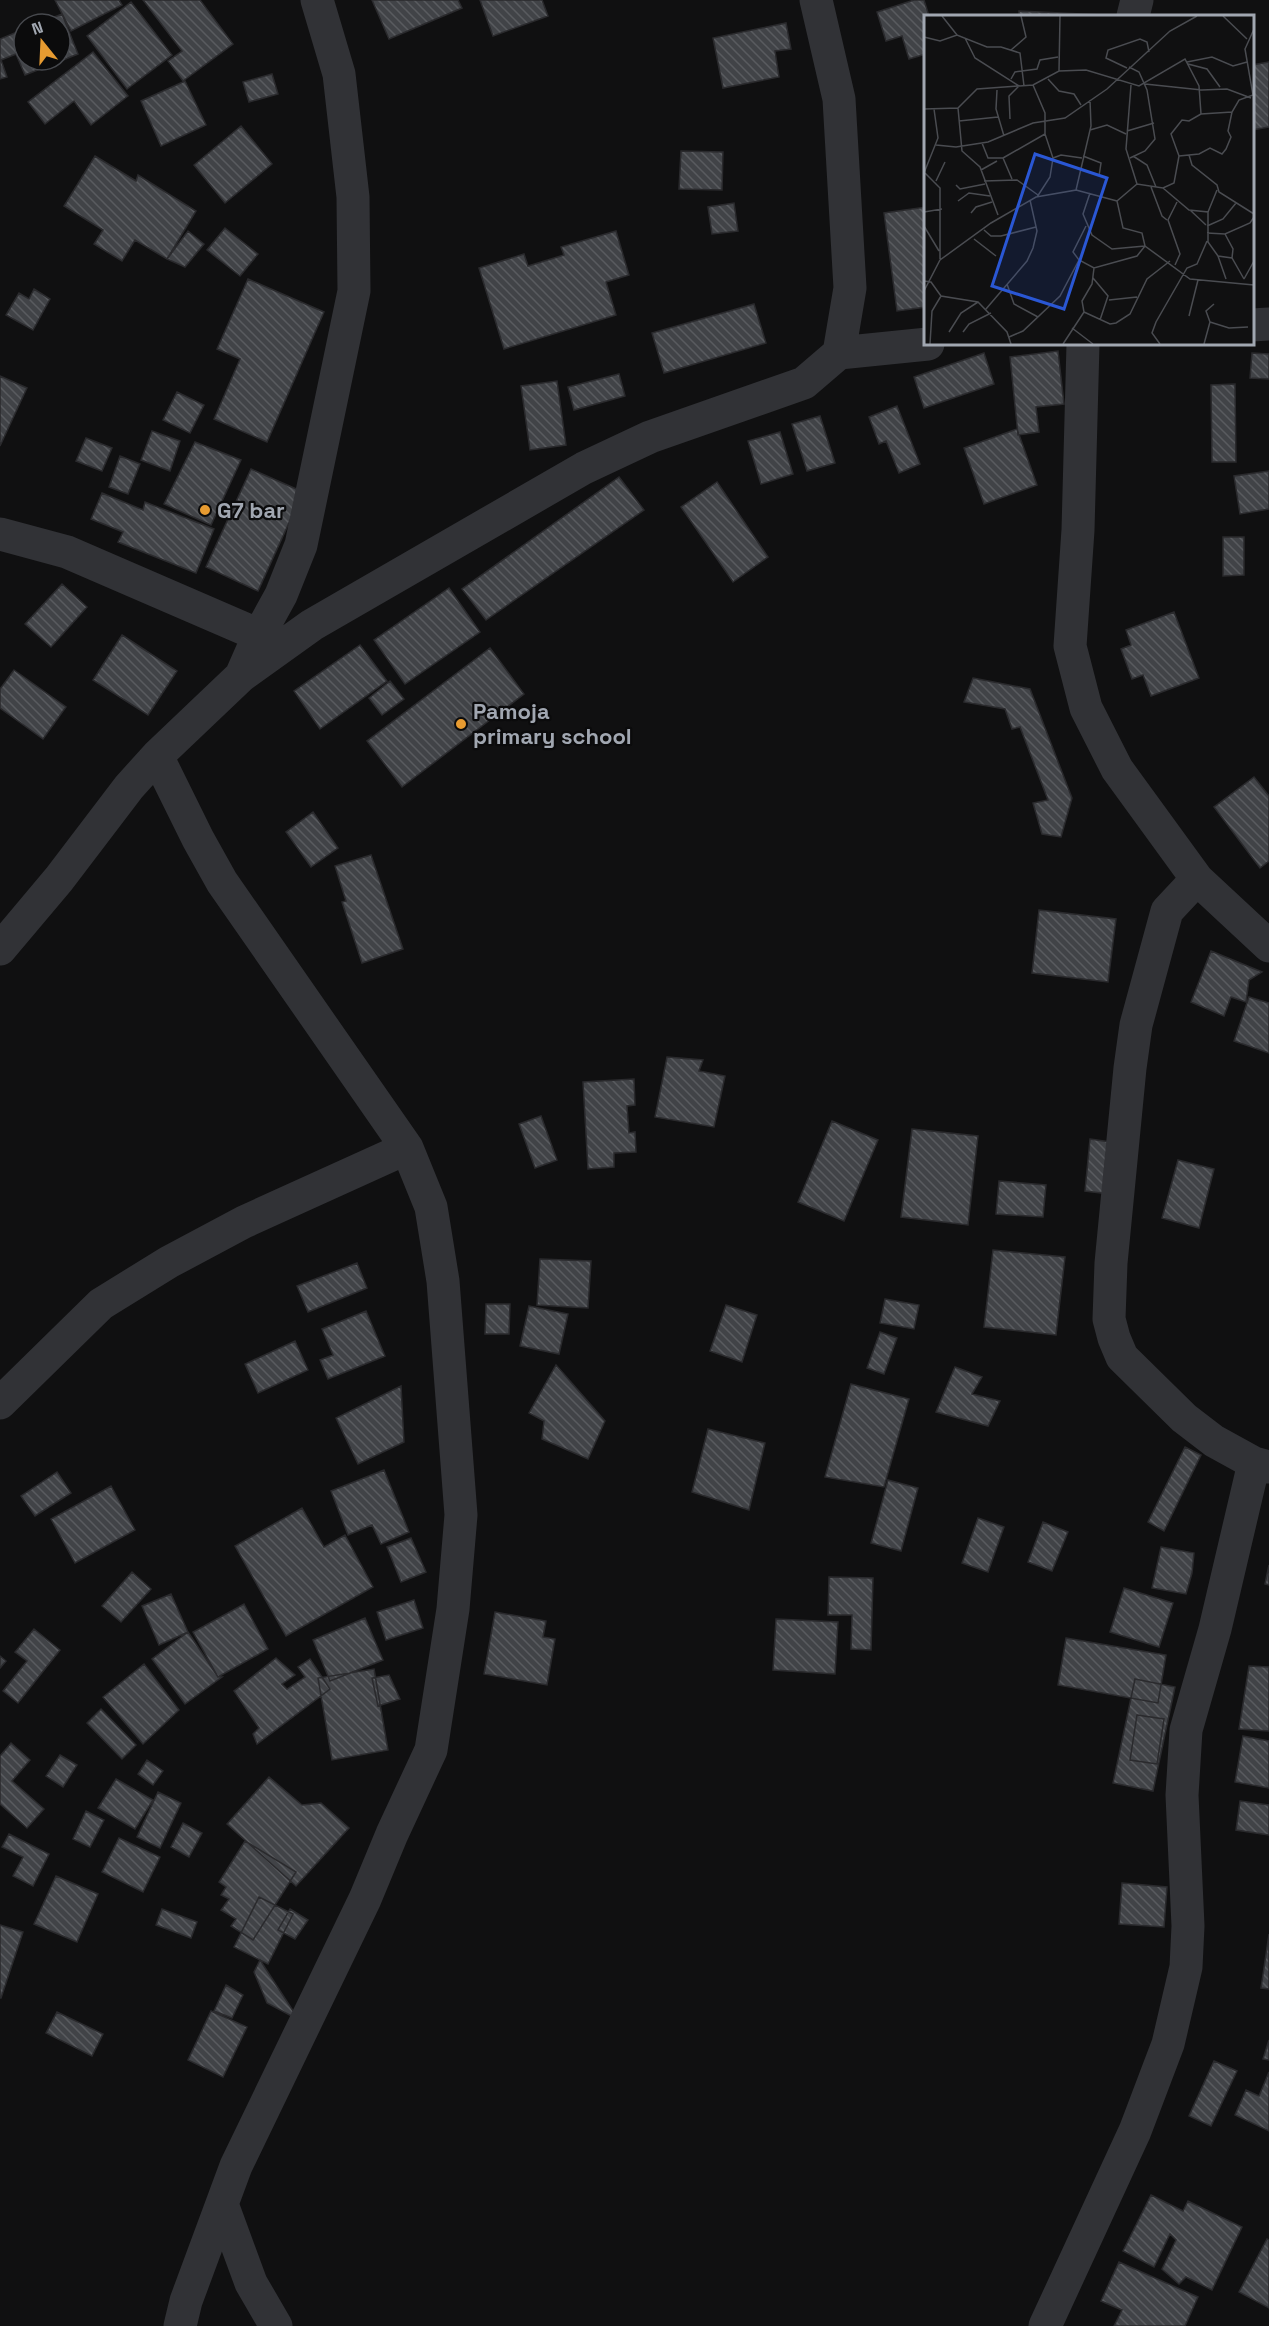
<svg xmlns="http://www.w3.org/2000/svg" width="1269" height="2326" viewBox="0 0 1269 2326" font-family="'Space Grotesk',sans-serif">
<defs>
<pattern id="building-back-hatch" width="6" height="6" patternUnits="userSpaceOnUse" patternTransform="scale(1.5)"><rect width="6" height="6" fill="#414347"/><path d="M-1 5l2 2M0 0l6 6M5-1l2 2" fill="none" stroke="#595b5f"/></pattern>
</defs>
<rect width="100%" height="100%" fill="#101011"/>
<path fill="url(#building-back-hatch)" stroke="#2a2a2d" stroke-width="1.5" d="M55 0H119L122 5 71 31Z
M143 0H200L233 44 183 81 168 61 182 51Z
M372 0H458L462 8 389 39Z
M480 0H542L548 16 493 36Z
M914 0H924L929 16H926V54L909 59 902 36 886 41 877 12Z
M131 2 172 55 127 89 87 36Z
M1019 11 1103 15V16H1019Z
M62 14 78 54 25 75 16 54 1 60 7 77 0 79V39L24 29V60H60V24H37Z
M786 23 791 49 775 51 779 77 723 88 713 38Z
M93 52 128 96 91 125 74 101 45 124 28 102Z
M1269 62V127L1252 130V65Z
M272 74 278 94 249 102 243 82Z
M185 81 206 125 161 146 141 101Z
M241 126 272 164 225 203 194 165Z
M681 151 723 152 722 190 679 189Z
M95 156 136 181 138 175 196 211 167 259 135 240 122 261 94 244 103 230 64 206Z
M734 203 738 231 712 234 708 207Z
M926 207V307L897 311 884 213Z
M225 228 258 254 240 276 207 250Z
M188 231 204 244 185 267 167 259Z
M616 231 629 275 606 282 616 315 504 349 479 268 524 254 528 266 564 255 561 247Z
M248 279 324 312 267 442 214 419 240 359 217 349Z
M34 289 50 299 33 330 6 315 19 293 29 299Z
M754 304 766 343 664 373 652 333Z
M1058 351 1064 404 1036 407 1039 432 1018 435 1010 357Z
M984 353 994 384 924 408 914 377Z
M1252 353 1269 354V379L1250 378Z
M619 374 625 396 574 410 568 387Z
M0 376 27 388 0 446Z
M557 381 566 445 530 450 521 386Z
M1235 384 1236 462H1212L1211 385Z
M177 392 204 405 190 433 163 420Z
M897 406 920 464 899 473 886 441 879 444 869 417Z
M820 416 835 463 807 471 792 424Z
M1017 429 1037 485 984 504 964 448Z
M152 431 180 441 170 471 141 460Z
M780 432 793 474 761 484 748 441Z
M86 438 112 448 102 471 76 461Z
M195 442 241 460 211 525 164 504Z
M120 456 140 464 128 494 109 487Z
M251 469 303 492 258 591 206 567Z
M1269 471V509L1240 514 1234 476Z
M619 477 644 510 486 620 462 589Z
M717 482 768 557 733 582 681 507Z
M102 493 143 510 145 502 214 529 196 573 118 542 123 532 91 519Z
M1223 537H1244V575L1223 576Z
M62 584 87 607 51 647 25 624Z
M449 588 480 632 405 684 374 640Z
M1174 612 1199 678 1151 696 1143 675 1132 679 1121 649 1131 645 1126 630Z
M122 635 177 671 148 715 93 680Z
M360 645 387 681 320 729 294 691Z
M490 648 524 694 402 787 367 741Z
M14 670 66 707 43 739 0 708V689Z
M973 678 1030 689 1072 798 1061 837 1042 834 1033 803 1048 800 1020 727 1012 729 1005 709 964 702Z
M390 681 404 699 382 715 369 698Z
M1254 777 1269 796V861L1260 868 1214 807Z
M313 812 338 848 311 867 286 832Z
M371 855 403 949 362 963 342 902 346 901 335 866Z
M1039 910 1116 919 1108 982 1032 973Z
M1211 951 1262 972 1249 980 1246 1002 1231 997 1224 1016 1191 1002Z
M1249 997 1269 1003V1053L1234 1041Z
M667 1057 703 1060 699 1071 725 1076 714 1127 655 1117Z
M634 1079 635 1105 627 1106 629 1133 635 1132 636 1152 614 1153V1167L588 1169 583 1082Z
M541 1116 557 1160 535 1168 519 1124Z
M832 1121 878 1140 844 1221 798 1202Z
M912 1129 978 1136 968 1225 901 1217Z
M1090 1139 1117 1143V1195L1085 1191Z
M1178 1160 1214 1169 1199 1228 1162 1218Z
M999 1181 1046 1185 1043 1217 996 1214Z
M993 1250 1065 1257 1056 1335 984 1327Z
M540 1259 591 1261 588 1308 537 1305Z
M357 1263 367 1288 308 1312 297 1286Z
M885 1299 919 1305 914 1329 880 1323Z
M486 1304H510L509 1334H485Z
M726 1305 757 1315 742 1362 710 1351Z
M529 1306 568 1314 559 1354 520 1346Z
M366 1311 385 1356 328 1379 320 1360 333 1355 322 1329Z
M880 1332 897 1338 884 1374 867 1368Z
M295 1341 308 1370 258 1393 245 1364Z
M556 1365 605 1421 588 1459 542 1439 544 1421 529 1413Z
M955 1367 982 1377 972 1394 1000 1401 988 1426 936 1412Z
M851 1384 909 1399 884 1487 825 1477Z
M401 1386 404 1442 358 1464 336 1418Z
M708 1429 765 1443 749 1510 692 1492Z
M1185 1447 1201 1455 1164 1531 1148 1522Z
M384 1470 409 1532 381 1544 372 1525 348 1535 331 1491Z
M57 1472 71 1493 35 1516 21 1496Z
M888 1480 918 1488 901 1551 871 1543Z
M111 1486 135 1530 75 1563 51 1519Z
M302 1508 324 1547 345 1535 373 1587 286 1636 235 1546Z
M978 1518 1004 1527 988 1572 962 1563Z
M1043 1522 1068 1532 1052 1571 1028 1562Z
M411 1538 426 1572 401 1582 387 1547Z
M1161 1547 1194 1553 1192 1573 1186 1594 1152 1588Z
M1269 1565V1585L1265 1584Z
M132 1572 151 1589 121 1622 102 1606Z
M829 1577 873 1578 871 1650 851 1649 852 1615H828Z
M1124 1588 1173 1603 1159 1647 1110 1632Z
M171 1594 188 1632 159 1645 142 1606Z
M414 1600 423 1628 386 1640 377 1612Z
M244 1604 268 1649 218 1677 193 1632Z
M495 1612 546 1621 543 1637 555 1639 547 1685 484 1674Z
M365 1618 383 1660 330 1681 313 1640Z
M776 1619 838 1622 835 1674 773 1670Z
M34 1629 60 1650 18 1703 3 1691 27 1661 15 1652Z
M188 1632 218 1677H222L185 1704 152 1659Z
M1066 1638 1166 1655 1158 1703 1058 1685Z
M0 1656 6 1661 0 1668Z
M276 1658 295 1675 282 1684 287 1689 305 1677 298 1667 310 1659 330 1689 257 1744 253 1734 259 1728 234 1691Z
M144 1664 179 1710 143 1744 103 1697Z
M1249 1666 1269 1667V1731L1239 1729Z
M374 1669 388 1750 332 1760 318 1678Z
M389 1675 400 1699 378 1706 372 1678Z
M1135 1679 1175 1687 1153 1791 1113 1783Z
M101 1709 136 1745 122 1759 87 1723Z
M1137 1715 1164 1719 1157 1764 1130 1760Z
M1243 1736 1269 1741V1788L1235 1782Z
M11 1743 30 1760 12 1781 44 1809 27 1828 0 1804V1756Z
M60 1755 77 1765 63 1787 46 1776Z
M147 1760 163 1771 153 1785 138 1774Z
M269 1777 302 1805 321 1803 349 1828 296 1886 227 1824Z
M116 1779 153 1800 135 1829 98 1808Z
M158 1792 181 1803 160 1848 137 1837Z
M1240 1801 1269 1805V1835L1236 1830Z
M86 1811 104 1820 90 1847 73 1839Z
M183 1823 202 1833 189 1857 171 1847Z
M9 1834 49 1854 33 1886 13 1876 23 1857 2 1847Z
M119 1838 160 1857 143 1892 102 1872Z
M245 1841 296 1872 253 1940 231 1926 236 1919 221 1910 229 1899 221 1895 226 1887 219 1882Z
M56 1876 98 1894 77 1942 34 1924Z
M1122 1883 1167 1887 1164 1927 1119 1924Z
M259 1897 293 1914 268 1964 234 1947Z
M162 1909 197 1922 191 1938 156 1925Z
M290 1909 308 1920 295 1939 278 1930Z
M0 1925 23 1932 1 1998H0Z
M1269 1934V1989L1261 1988Z
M260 1960 299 2020 267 2003 254 1972Z
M226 1985 243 1995 232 2018 214 2011Z
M211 2011 247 2027 223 2077 188 2060Z
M57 2012 103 2034 92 2056 46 2033Z
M1269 2040V2060L1263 2059Z
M1214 2061 1237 2071 1211 2126 1189 2116Z
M1269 2072V2131L1235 2115 1246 2090 1259 2096Z
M1151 2195 1183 2211 1188 2201 1242 2227 1212 2290 1186 2277 1179 2284 1162 2269 1176 2240 1170 2234 1154 2267 1123 2251Z
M1267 2239 1269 2240V2308L1239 2292Z
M1119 2262 1198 2297 1185 2326H1114L1122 2310 1101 2301Z"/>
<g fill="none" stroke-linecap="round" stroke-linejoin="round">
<path stroke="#313236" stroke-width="33" d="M1133 16 1137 0
M1252 325 1269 324
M1083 344 1078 530 1070 646 1086 708 1117 769 1197 879 1269 946
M839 353 928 344
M0 534 67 552 259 635
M241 676 259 635 281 595 301 545 354 291 353 197 339 74 317 0
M157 756 198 839 222 882 407 1148 431 1207 443 1281 461 1515 453 1609 431 1750 392 1834 365 1899 236 2166 186 2301 180 2326
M1197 879 1167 911 1136 1025 1130 1068 1111 1263 1109 1319 1114 1338 1122 1357 1184 1418 1214 1441 1254 1463 1269 1467
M0 949 59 879 129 787 157 756 241 676 312 625 584 468 650 437 804 383 839 353 850 288 839 99 816 0
M0 1403 101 1304 169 1262 244 1222 407 1148
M222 2204 251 2283 276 2326
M1045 2326 1135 2131 1168 2044 1186 1967 1188 1926 1182 1795 1186 1730 1215 1629 1254 1463"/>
</g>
<g fill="#e79b31" stroke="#0b0b0c" stroke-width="2">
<circle cx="205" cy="510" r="6"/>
<circle cx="461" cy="724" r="6"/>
</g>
<g text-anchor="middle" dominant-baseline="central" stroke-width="4.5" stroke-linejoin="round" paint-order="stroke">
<g font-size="22" font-weight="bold" fill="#a1a7b1" stroke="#0b0b0c" text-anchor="start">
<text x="217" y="510">G7 bar</text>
<text x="473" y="711">Pamoja<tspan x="473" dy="25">primary school</tspan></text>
</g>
</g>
<g transform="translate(924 15)">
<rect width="330" height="330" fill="#101011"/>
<path fill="none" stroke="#4a4c51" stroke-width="1.5" d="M18 1 33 20M299 1 323 24M0 22 16 26 33 20 63 32H77L96 38 100 71M41 23 51 43 95 71 85 81 86 104M87 35 102 22 97 1M263 47 288 42 309 51 323 47M264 49 283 54 296 72M205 52 215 57 223 75 231 124 221 136 206 143M203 53 182 43 184 35 216 24 223 27 225 37M135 56 136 1M87 64 91 57 113 54 116 45 134 42M124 64 135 76 150 79 157 90M221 69 278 75 303 74 327 83M109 70 121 98V119L129 143 126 162 113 182M207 70 202 134 213 169M73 75 72 94 80 121M34 93 38 136 56 152 74 200M0 94 34 93 53 74 109 70 135 56 162 55 215 71 261 44 275 71 277 99 265 106 258 105 247 119 255 141 250 168 239 173 213 169 193 186 199 213 218 218 221 231 266 264 330 270M277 99 308 97M35 106 74 102M166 115 183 110 202 119M203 116 230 108M58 128 64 143H79L88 164M12 130 32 132 64 127 109 108 141 103 183 74 246 16 273 1M265 140 268 150 293 170 295 177 330 199M159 141 177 148 175 161M209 141 223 150 232 172M255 141 275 139 286 133 298 139 302 134 307 122 304 116 308 97 315 85 329 80 321 34 330 14M79 143 121 119M129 143 137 140 158 143M57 155 73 146M0 158 14 123 10 94M1 158 16 173V244M12 166 21 147M60 166 93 165 114 180M32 170 36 174 61 169M227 172 238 201 243 205M239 173 265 195 284 197V227L294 241 308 243 320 264M152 175 193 186M166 178 159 199 168 220 188 234 221 231M34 186 45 178 66 181M266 195 282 210M0 197 18 194M284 197 293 175M47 198 52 192 68 187M0 211 15 236M162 211 149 237 155 245 170 253 213 241 221 231M283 211 299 204 312 188M60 215 67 221H77L112 212M283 218 301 219 326 208 330 202M301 219 309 234 308 243M50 224 72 241M294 241 302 264M251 250 256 239 244 205 253 187M169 263 184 281 176 305M320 264 330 246M0 266 7 267 17 281 54 287 83 317 87 329M83 269 90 289 114 302M0 276 16 245 67 208 112 182 152 175 167 111 166 85M185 285 213 282M62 294 103 246 109 233 113 216 106 185M160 297 186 309 192 308 206 299 223 264 246 246M265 301 274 265M286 307 305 313 324 312M148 313 169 329M25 317 37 298 54 287M39 317 45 309 67 298M85 322 99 316 136 281 155 245M6 329 8 296 17 281M139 329 160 297 158 286 168 269 170 253M236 329 228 318 232 307 263 253 273 249 283 226M280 329 286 307 282 296 290 289"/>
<path fill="#2a57d4" fill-opacity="0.15" stroke="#2a57d4" stroke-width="3" d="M111 139 183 163 140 294 68 271Z"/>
<rect width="330" height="330" fill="none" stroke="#a1a7b1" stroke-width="3"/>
</g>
<g transform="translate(42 42) rotate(342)"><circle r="28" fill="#0b0b0c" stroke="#47494e" stroke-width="1.5"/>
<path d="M0-4.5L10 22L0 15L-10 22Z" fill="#e79b31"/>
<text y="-9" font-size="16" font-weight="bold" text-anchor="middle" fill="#a1a7b1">N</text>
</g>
</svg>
